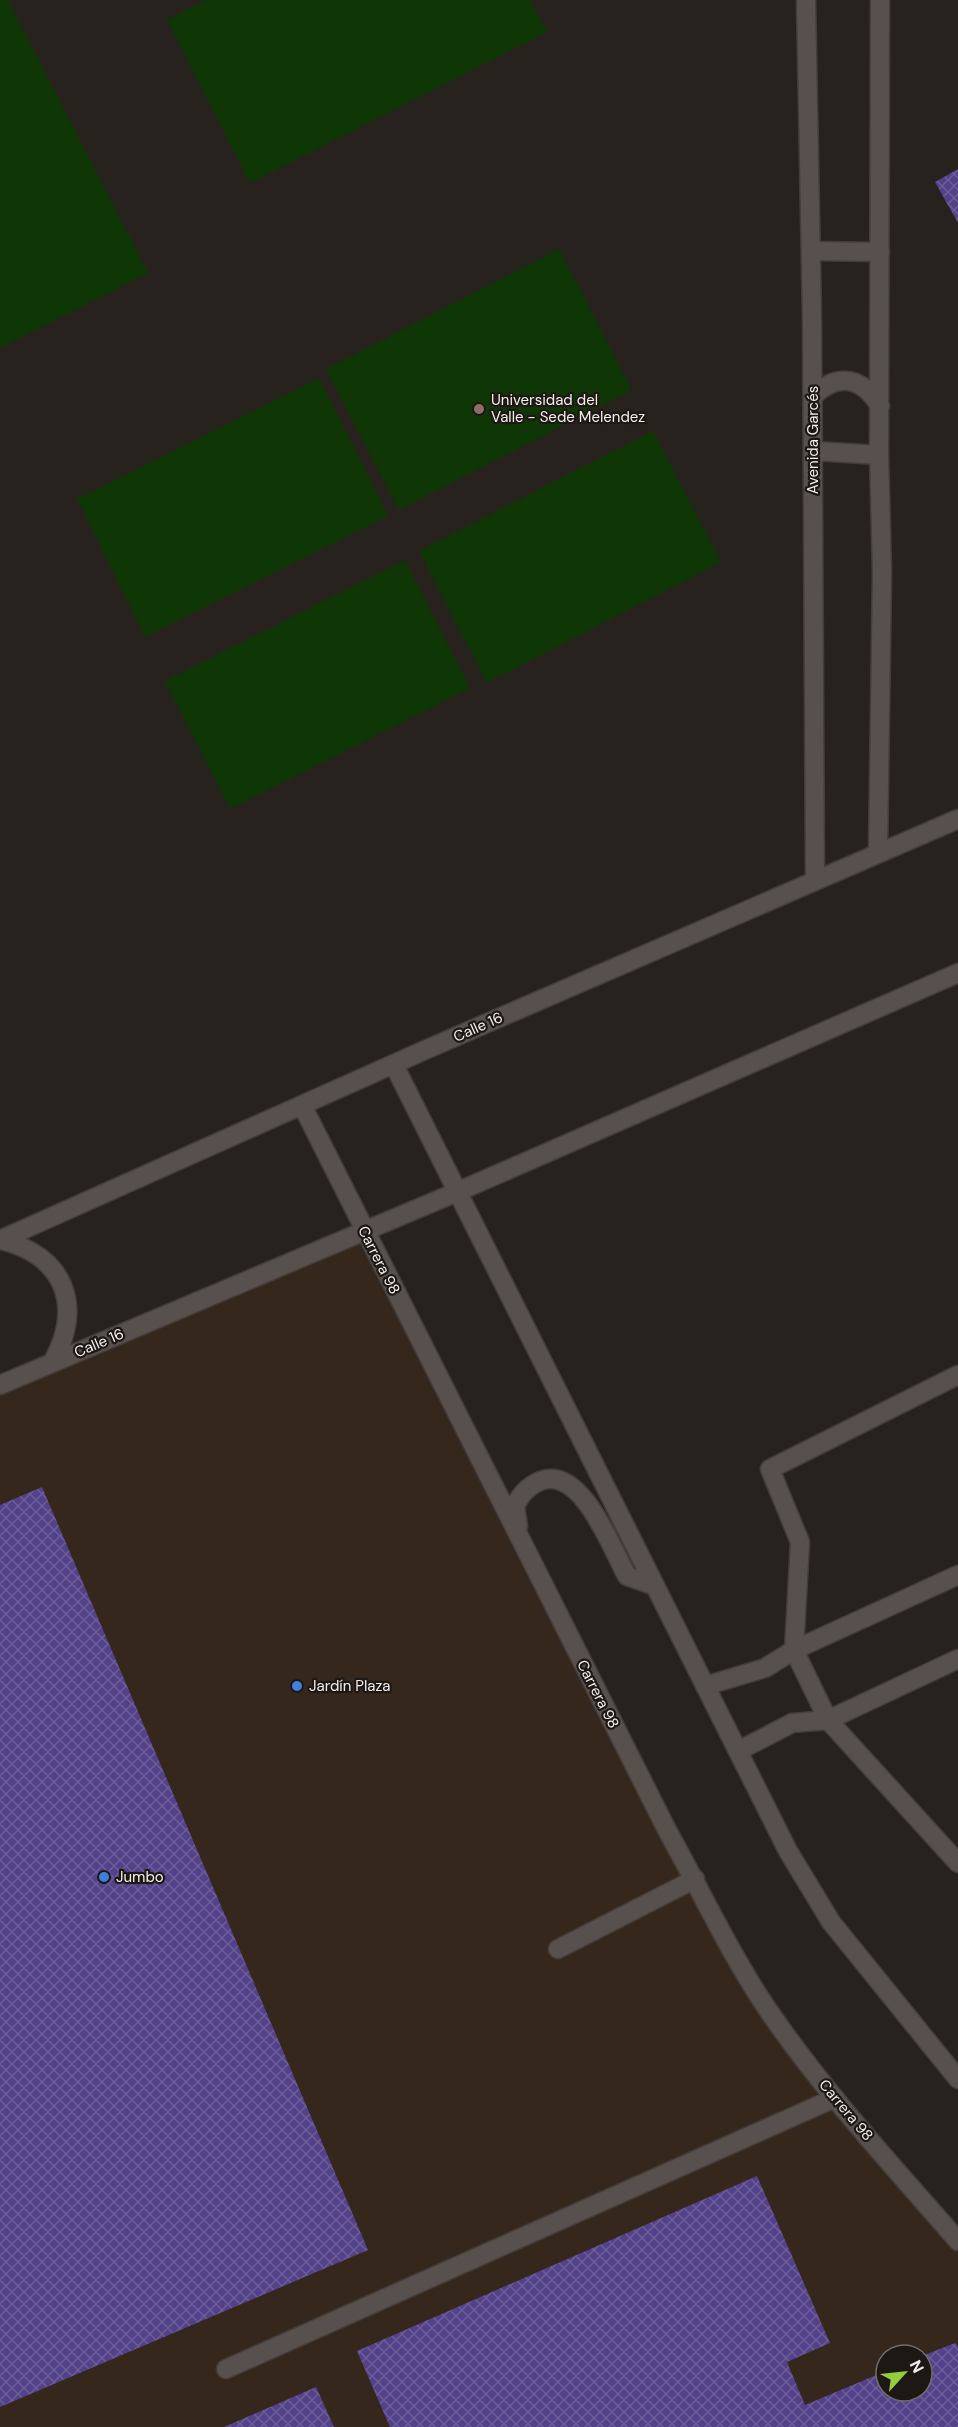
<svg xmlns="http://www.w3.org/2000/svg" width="958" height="2427" viewBox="0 0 958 2427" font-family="'DM Sans',sans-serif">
<defs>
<pattern id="building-cross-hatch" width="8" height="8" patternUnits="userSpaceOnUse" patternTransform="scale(1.5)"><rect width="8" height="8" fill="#534189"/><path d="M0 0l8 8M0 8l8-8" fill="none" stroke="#6c5d9a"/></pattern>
</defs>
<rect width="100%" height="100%" fill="#28221e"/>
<path fill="#36271c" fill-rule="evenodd" d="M363 1230 768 2010 958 2241V2427H0V1385ZM886 2355H922V2391H886Z"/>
<path fill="#0f3705" d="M0 0H8L148 273 0 348Z
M206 0H530L547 32 250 183 167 20Z
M559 249 632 390 399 510 326 369Z
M319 378 388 516 145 637 77 499Z
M653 431 721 562 487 683 419 551Z
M405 560 470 688 230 809 165 681Z"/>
<path fill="url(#building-cross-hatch)" d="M958 169V223L935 182Z
M42 1487 368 2250 0 2407V1505Z
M757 2176 830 2343 787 2362 805 2405 886 2371V2391H922V2356L955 2343 958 2347V2427H390L357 2351Z
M316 2387 334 2427H224Z"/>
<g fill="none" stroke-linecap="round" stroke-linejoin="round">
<defs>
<path id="lane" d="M806 0 812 319 815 880
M811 251 880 252
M813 396C838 372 862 377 880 406
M813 451 879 455
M878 852 882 572 879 455 880 0
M958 1375 770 1469 800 1542 794 1650 828 1720 958 1863
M705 1686 765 1668 794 1650 958 1575
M738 1751 792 1723 828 1720 958 1659
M558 1949 695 1879
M226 2369 835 2098"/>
<path id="secondary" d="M394 1065 788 1851 831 1922 958 2079
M302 1105 668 1832C701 1891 730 1954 768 2010 824 2092 893 2166 958 2241
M0 1240 425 1050 958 819
M1 1240C65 1256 84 1306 52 1363
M0 1385 457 1192 958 973
M518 1526 515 1506C521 1494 527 1487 540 1481 581 1464 612 1549 627 1576L653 1585"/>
</defs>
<use href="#lane" stroke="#423d3a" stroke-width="21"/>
<use href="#secondary" stroke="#423d3a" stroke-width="21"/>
<use href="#lane" stroke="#57504c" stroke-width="18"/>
<use href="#secondary" stroke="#57504c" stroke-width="18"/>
</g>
<circle fill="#8d6e63" stroke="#1e1815" stroke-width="2" cx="479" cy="409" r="6"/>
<g fill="#3f7fe0" stroke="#1e1815" stroke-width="2">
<circle cx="297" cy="1686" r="6"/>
<circle cx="104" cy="1877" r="6"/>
</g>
<g text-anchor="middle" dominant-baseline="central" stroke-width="4.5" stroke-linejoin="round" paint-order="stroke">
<g font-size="15" fill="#f2eeeb" stroke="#1e1815" text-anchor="start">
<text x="491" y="400">Universidad del<tspan x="491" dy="17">Valle - Sede Melendez</tspan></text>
<text x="309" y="1686">Jardín Plaza</text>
<text x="116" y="1877">Jumbo</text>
</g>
<g font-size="15" fill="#f2eeeb" stroke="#1e1815">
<text transform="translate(813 440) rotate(-90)">Avenida Garcés</text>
<text transform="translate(478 1027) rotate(-24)">Calle 16</text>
<text transform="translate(379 1260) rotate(63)">Carrera 98</text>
<text transform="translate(99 1343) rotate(-23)">Calle 16</text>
<text transform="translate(598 1694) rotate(63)">Carrera 98</text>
<text transform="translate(846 2110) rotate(50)">Carrera 98</text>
</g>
</g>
<g transform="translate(904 2373) rotate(63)"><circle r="28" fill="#1e1815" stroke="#736e6b" stroke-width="1.5"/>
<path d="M0-4.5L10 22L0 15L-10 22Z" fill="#93cc3d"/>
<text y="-9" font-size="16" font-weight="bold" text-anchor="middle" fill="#f2eeeb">N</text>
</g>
</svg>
